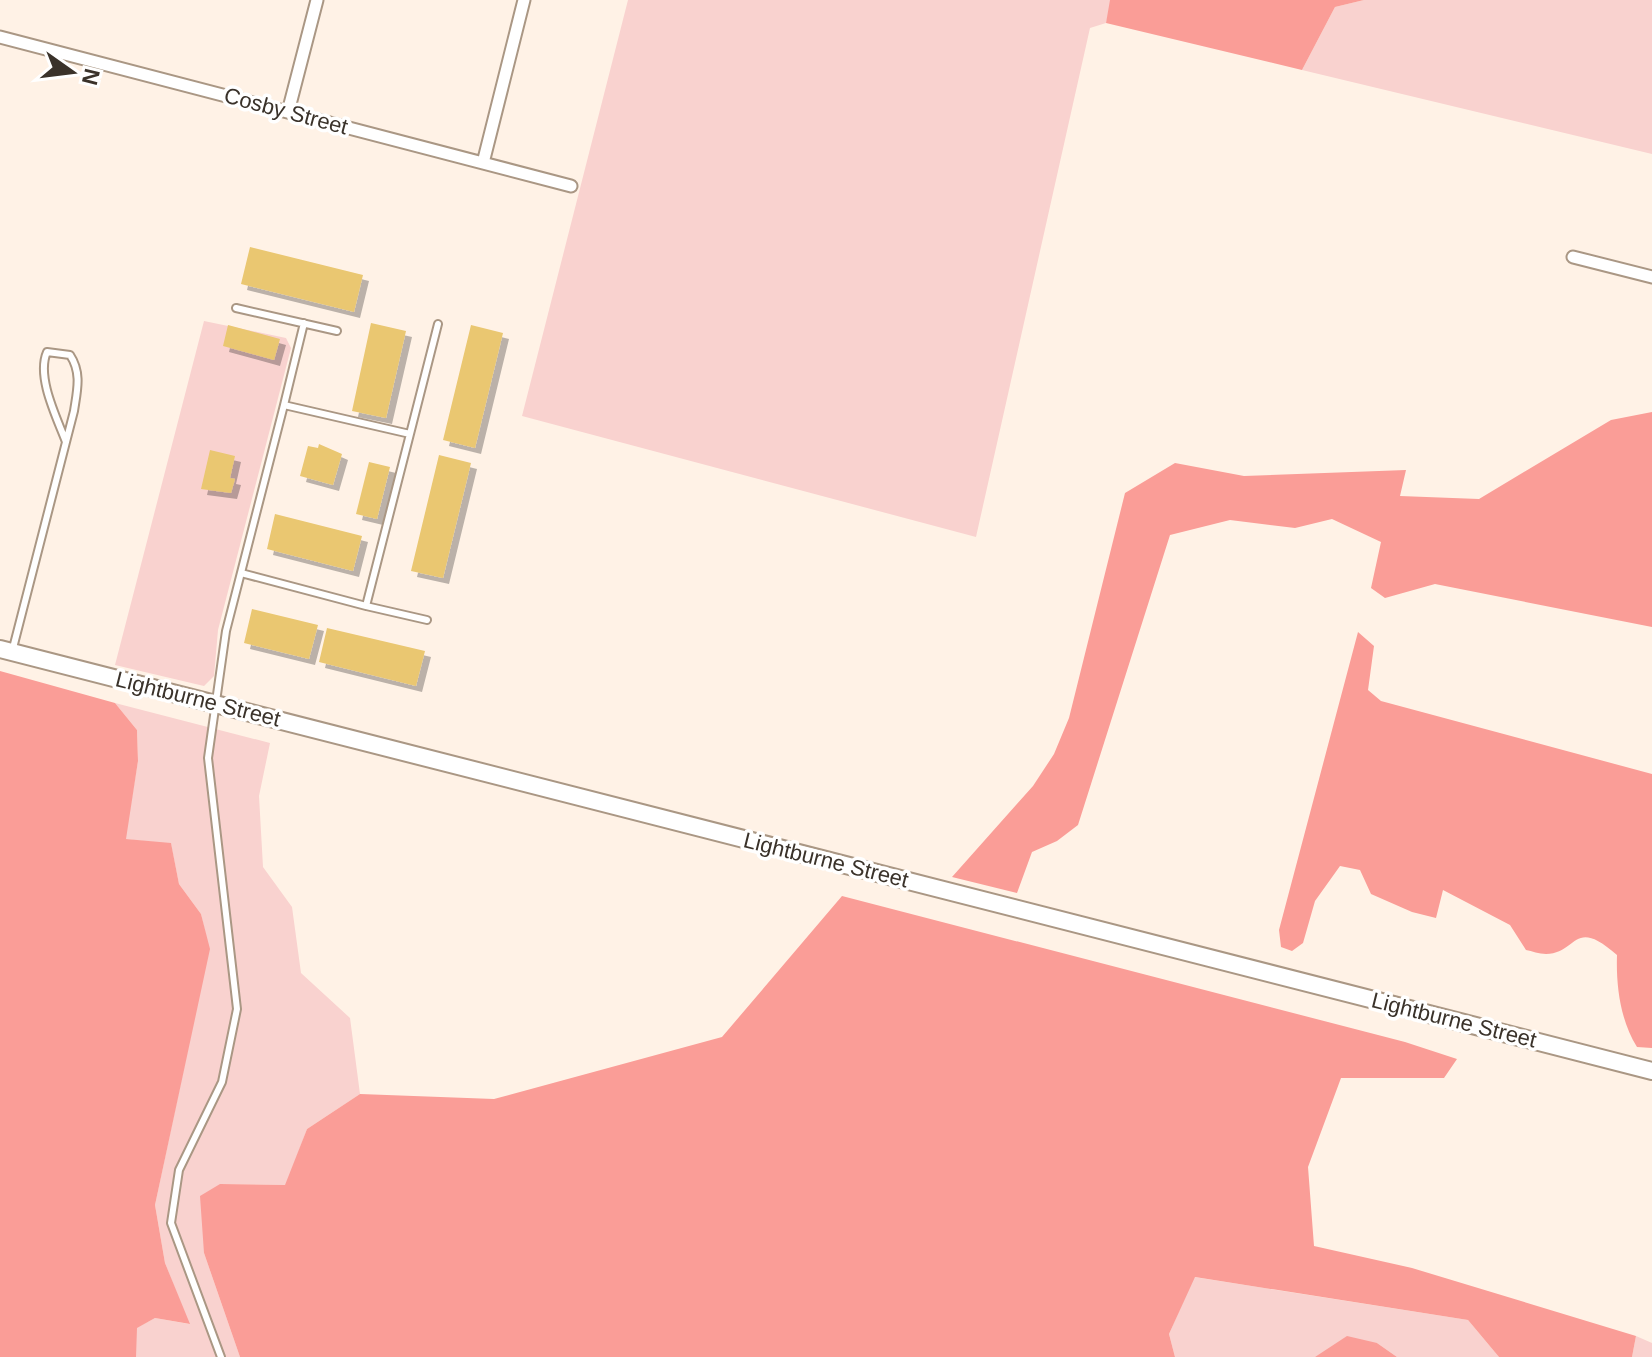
<svg xmlns="http://www.w3.org/2000/svg" width="1652" height="1357" viewBox="0 0 1652 1357" font-family="Helvetica,sans-serif">
<defs>
<filter id="shadow"><feDropShadow dx="6" dy="6" stdDeviation="0" flood-color="#0004"/></filter>
</defs>
<rect width="100%" height="100%" fill="#fff2e6"/>
<path fill="#f9d2cf" d="M628 0H1112L1106 23 1090 28 976 537 522 416Z
M1364 0H1652V154L1302 70 1335 7Z
M204 321 286 338 291 348 218 630 214 676 204 686 115 665Z
M115 703 270 743 259 796 263 867 292 907 301 973 350 1018 360 1094 307 1129 286 1185 220 1184 204 1253 240 1357H136V1328L155 1318 189 1324 165 1263 155 1205 209 949 201 914 179 884 171 844 125 839 138 761 137 730Z
M1194 1277 1468 1320 1499 1357H1397L1377 1343 1315 1357H1175L1169 1334Z
M1636 1336 1652 1343V1357H1632Z"/>
<path fill="#fa9d97" d="M1110 0H1364L1335 7 1302 70 1106 23Z
M1652 412V627L1435 584 1385 598 1371 588 1381 542 1332 519 1295 528 1230 520 1170 535 1078 825 1057 841 1032 852 1017 893 952 877 1033 786 1054 754 1069 718 1125 493 1175 463 1244 476 1406 470 1400 496 1479 499 1611 420Z
M1358 632 1374 646 1368 690 1381 701 1652 774V1048L1637 1047C1620 1020 1616 985 1617 955 1573 916 1578 953 1546 954 1539 954 1532 951 1526 950L1510 925 1443 890 1436 918 1412 912 1371 894 1360 870 1340 866 1315 901 1303 943 1292 951 1281 947 1279 930Z
M0 671 115 703 137 730 138 761 126 839 171 843 179 884 201 914 210 949 155 1205 165 1263 190 1324 155 1318 137 1328 136 1357H0Z
M842 896 1405 1042 1457 1059 1444 1078H1341L1308 1167 1314 1246 1412 1268 1636 1336 1632 1357H1499L1468 1320 1195 1277 1169 1334 1175 1357H240L204 1253 200 1196 220 1184 285 1185 307 1129 360 1094 494 1099 722 1037Z
M1347 1336 1377 1343 1397 1357H1315Z"/>
<path fill="#eac771" filter="url(#shadow)" d="M250 247 363 275 354 312 241 284Z
M371 323 406 331 386 418 352 411Z
M228 325 280 339 274 360 223 346Z
M471 325 503 333 475 448 443 440Z
M319 444 342 454 333 485 300 476 308 446 318 448Z
M210 450 235 456 230 478 235 479 231 493 201 489Z
M439 455 471 463 443 578 411 571Z
M369 462 390 467 377 519 356 514Z
M275 514 362 536 353 571 267 549Z
M252 609 318 625 309 659 244 643Z
M327 628 425 651 416 686 319 662Z"/>
<g fill="none" stroke-linecap="round" stroke-linejoin="round">
<defs>
<path id="lane" d="M236 308 337 331
M284 405 304 323
M410 434 438 324
M366 606 427 620
M12 652 74 411C77 391 82 373 70 355L47 352C36 377 57 418 66 442
M221 1357 171 1223 179 1170 222 1082 237 1009 208 758 226 631 284 405 410 434 366 606 241 573"/>
<path id="street" d="M0 37 571 186
M288 112 317 0
M483 163 524 0
M1573 257 1652 277"/>
<path id="secondary" d="M0 649 1652 1071"/>
</defs>
<use href="#lane" stroke="#aa9784" stroke-width="10"/>
<use href="#street" stroke="#aa9784" stroke-width="15"/>
<use href="#secondary" stroke="#aa9784" stroke-width="20"/>
<use href="#lane" stroke="#fff" stroke-width="6"/>
<use href="#street" stroke="#fff" stroke-width="11"/>
<use href="#secondary" stroke="#fff" stroke-width="16"/>
</g>
<g text-anchor="middle" dominant-baseline="central" stroke-width="7" stroke-linejoin="round" paint-order="stroke">
<g font-size="22" fill="#3a322a" stroke="#fff">
<text transform="translate(286 111) rotate(15)">Cosby Street</text>
<text transform="translate(198 699) rotate(14)">Lightburne Street</text>
<text transform="translate(826 860) rotate(14)">Lightburne Street</text>
<text transform="translate(1454 1020) rotate(14)">Lightburne Street</text>
</g>
</g>
<g transform="translate(72 72) rotate(104)" stroke="#ffffff" stroke-width="6" paint-order="stroke">
<path d="M0-6L14 30L0 20L-14 30Z" fill="#3a322a"/>
<text y="-12" font-size="22" font-weight="bold" text-anchor="middle" fill="#3a322a">N</text>
</g>
</svg>
